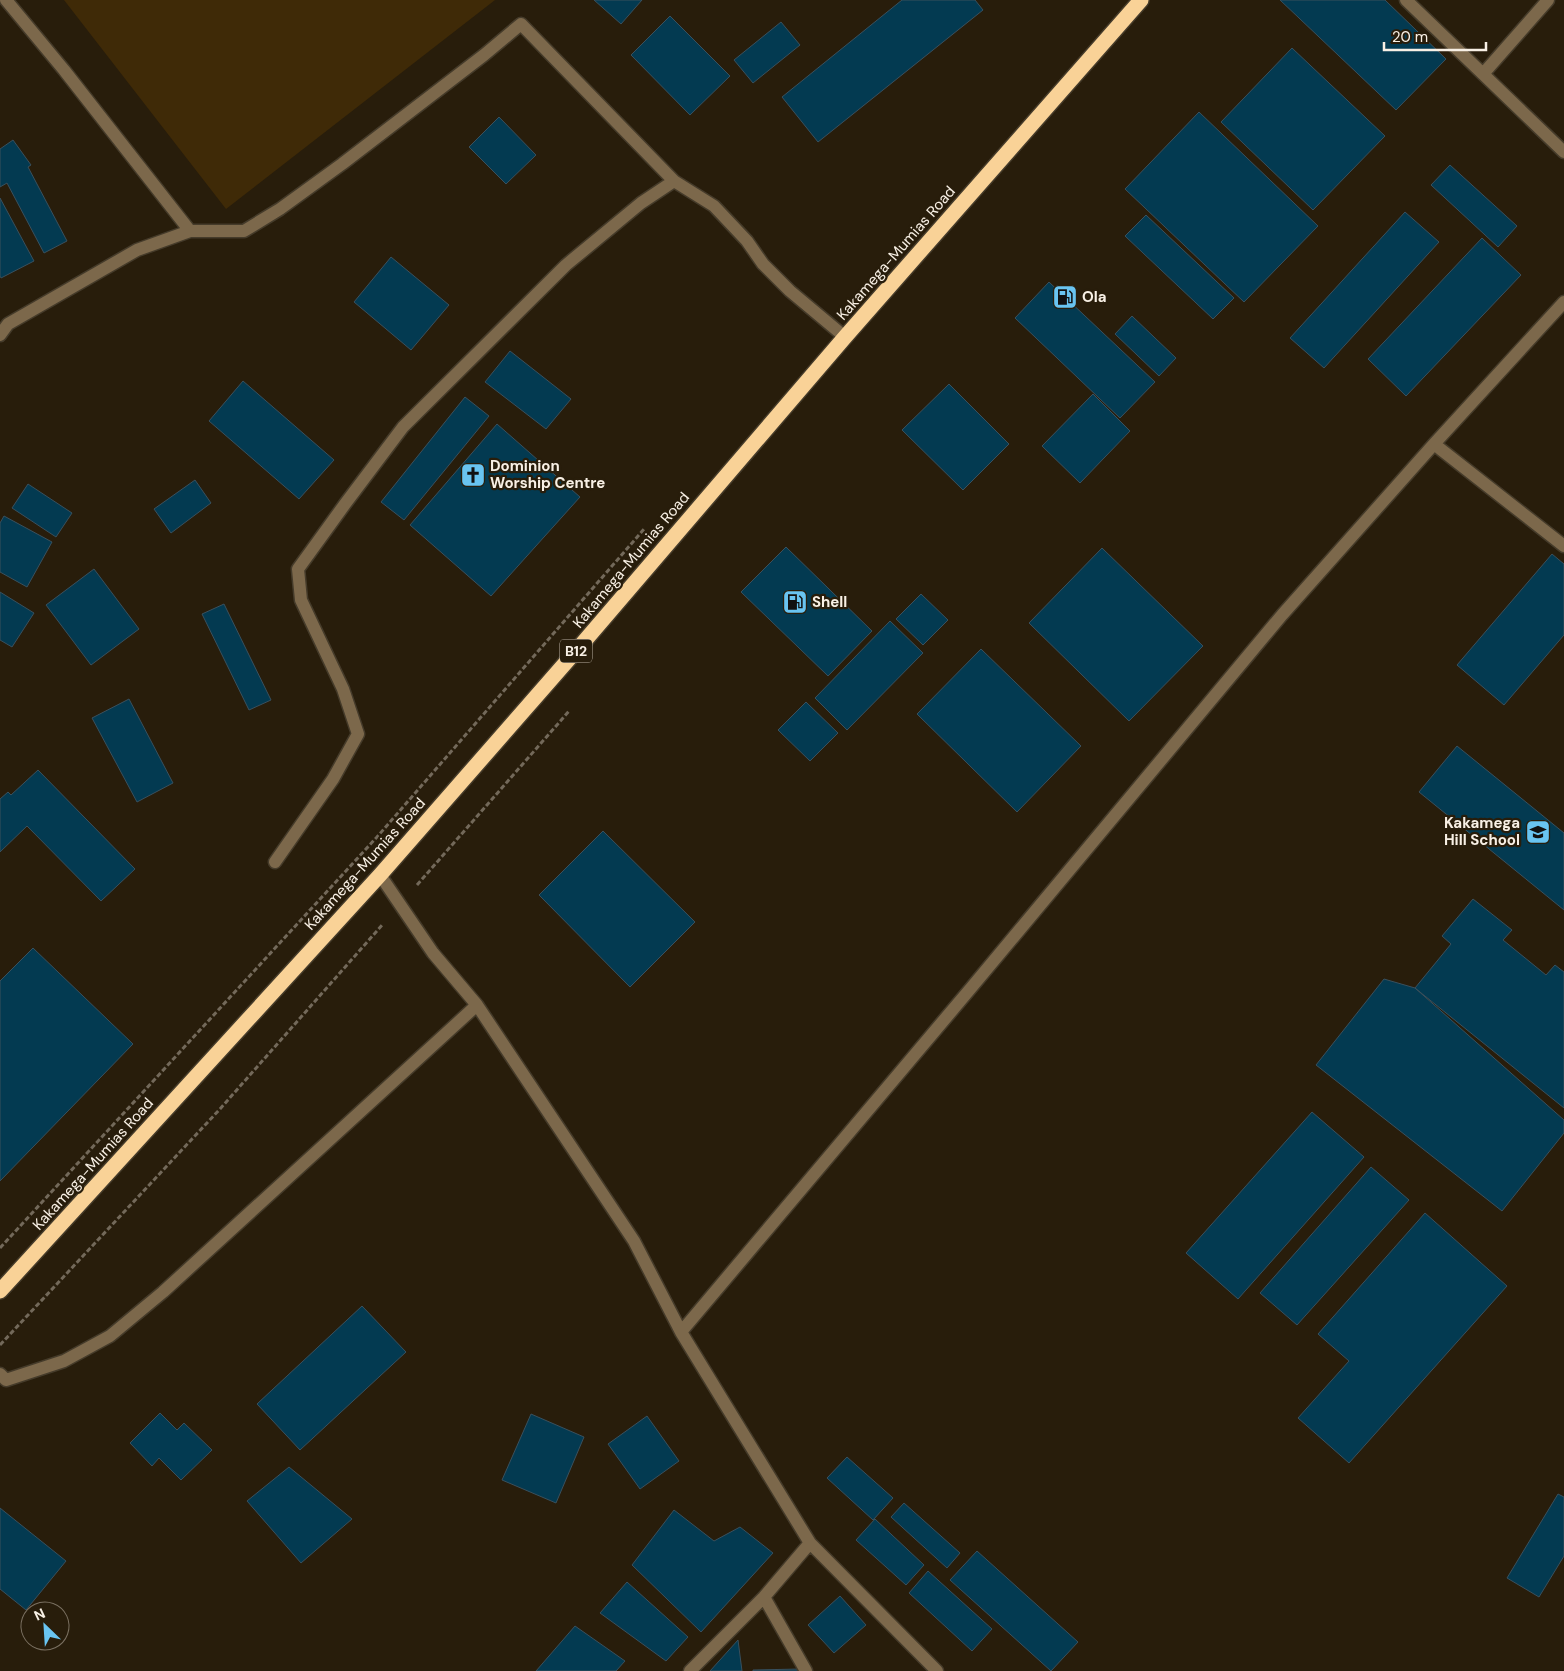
<svg xmlns="http://www.w3.org/2000/svg" width="1564" height="1671" viewBox="0 0 1564 1671" font-family="'DM Sans',sans-serif">
<rect width="100%" height="100%" fill="#281d0b"/>
<path fill="#3f2a07" d="M64 0H495L226 209Z"/>
<path fill="#033a51" stroke="#3a505d" d="M594 0H642L621 24Z
M902 0H975L983 10 818 142 782 97Z
M1280 0H1385L1446 59 1396 110Z
M670 16 730 76 690 115 631 55Z
M781 22 800 45 753 83 734 60Z
M1292 48 1385 136 1313 210 1221 122Z
M1199 112 1318 226 1244 302 1125 189Z
M499 117 536 155 506 184 469 147Z
M13 140 31 165 28 167 67 241 44 253 7 183 0 187V149Z
M1450 165 1517 226 1498 247 1431 185Z
M0 198 34 261 1 278 0 276Z
M1405 212 1439 242 1324 368 1290 338Z
M1146 215 1234 298 1213 319 1125 236Z
M1482 238 1521 275 1406 396 1368 359Z
M391 257 449 305 411 350 354 302Z
M1049 282 1155 382 1120 418 1015 318Z
M1132 316 1176 358 1159 376 1115 334Z
M510 351 571 399 546 429 485 382Z
M243 381 334 460 299 499 209 421Z
M949 384 1009 444 963 490 902 430Z
M1093 394 1130 431 1080 483 1042 446Z
M465 397 489 416 404 520 381 502Z
M497 424 580 497 491 596 410 525Z
M195 480 211 503 171 533 154 509Z
M28 484 72 513 56 537 12 508Z
M4 516 52 542 27 587 0 572V523Z
M786 547 872 631 828 676 741 592Z
M1102 548 1203 646 1129 721 1029 623Z
M1552 554 1564 564V635L1504 705 1457 665Z
M94 569 139 629 91 665 46 605Z
M0 592 34 613 12 647 0 640Z
M921 594 948 620 923 645 896 619Z
M224 604 271 700 249 710 202 614Z
M890 621 923 653 847 730 815 698Z
M981 649 1081 746 1017 812 917 714Z
M129 699 173 783 137 802 92 718Z
M806 702 838 733 810 761 778 730Z
M1457 746 1564 833V910L1419 792Z
M38 770 135 869 101 901 27 826 0 852V799L8 792 11 795Z
M603 831 695 922 630 987 539 895Z
M1473 899 1512 930 1503 940 1546 975 1555 965 1564 972V1108L1415 988 1451 944 1442 936Z
M33 948 133 1044 0 1181V981Z
M1384 979 1415 988 1564 1120V1133L1502 1211 1316 1065Z
M1312 1112 1364 1157 1238 1299 1186 1253Z
M1371 1167 1409 1200 1297 1325 1260 1293Z
M1425 1213 1507 1286 1349 1463 1298 1418 1349 1361 1318 1334Z
M362 1306 406 1352 300 1450 257 1404Z
M160 1413 177 1430 184 1423 212 1450 181 1480 159 1458 152 1466 130 1443Z
M531 1414 584 1437 556 1503 502 1480Z
M647 1416 679 1461 640 1489 608 1444Z
M847 1457 893 1498 873 1520 827 1478Z
M289 1467 352 1519 301 1563 247 1501Z
M1558 1494 1564 1497V1556L1539 1597 1507 1578Z
M904 1503 960 1553 947 1568 891 1517Z
M0 1508 66 1561 26 1610 0 1589Z
M674 1510 714 1541 740 1527 773 1553 701 1632 632 1565Z
M875 1519 924 1565 906 1585 856 1540Z
M977 1551 1078 1642 1051 1671 950 1580Z
M928 1571 992 1629 972 1651 909 1593Z
M627 1582 688 1637 666 1661 600 1613Z
M840 1596 866 1625 834 1653 808 1625Z
M575 1626 625 1661 616 1671H536Z
M738 1640 742 1671H710Z
M800 1669V1671H753V1670Z"/>
<g fill="none" stroke-linecap="round" stroke-linejoin="round">
<defs>
<path id="street" d="M6 0 64 70 190 231
M1406 0 1564 152
M1483 74 1548 0
M0 335 8 324 137 250 190 231H244L280 209 342 164 484 55 521 24 674 181
M1434 444 1564 546
M275 862 333 779 358 734 343 689 301 600 298 569 345 504 403 427 566 265 641 203 674 181 714 206 747 241 763 264 790 291 845 337
M380 875 433 953 477 1005 634 1241 681 1332 810 1543 937 1671
M681 1332 971 988 1282 615 1434 444 1564 302
M0 1374 6 1380 64 1361 110 1336 163 1292 477 1005
M764 1597 806 1671
M690 1671 764 1597 810 1543"/>
<path id="highway" d="M0 1291 380 875 582 644 845 337 1141 0"/>
</defs>
<use href="#street" stroke="#453b2a" stroke-width="15"/>
<use href="#highway" stroke="#453b2a" stroke-width="18"/>
<path stroke="#73695a" stroke-width="3" stroke-dasharray="5 2.5" stroke-linecap="butt" d="M417 885 570 710
M0 1248 377 837 645 528
M0 1345 220 1109 383 924"/>
<use href="#street" stroke="#7c684b" stroke-width="12"/>
<use href="#highway" stroke="#f9d297" stroke-width="15"/>
</g>
<defs>
<symbol id="fuel-square" viewBox="-11 -11 22 22"><rect x="-9" y="-9" width="18" height="18" rx="4" fill="#69c4f1" stroke="#281d0b"/><path d="M-5.5-6h7V0h2V4h1.3V-2.5L3-4.5l.8-.8L6-3V5H2.5V1h-1V6h-7ZM-4.2-4.7v3.2H.2V-4.7Z" fill="#111"/></symbol>
<symbol id="church-square" viewBox="-11 -11 22 22"><rect x="-9" y="-9" width="18" height="18" rx="4" fill="#69c4f1" stroke="#281d0b"/><path d="M-1.2-6h2.4v3.5h3.3v2.4h-3.3V6h-2.4V-.1h-3.3v-2.4h3.3Z" fill="#111"/></symbol>
<symbol id="school-square" viewBox="-11 -11 22 22"><rect x="-9" y="-9" width="18" height="18" rx="4" fill="#69c4f1" stroke="#281d0b"/><path d="M0-5L7-2L0 1L-7-2ZM-4 1L0 2.5L4 1V4Q0 6-4 4Z" fill="#111"/></symbol>
</defs>
<g fill-rule="evenodd">
<use href="#fuel-square" x="1051" y="283" width="28" height="28"/>
<use href="#church-square" x="459" y="461" width="28" height="28"/>
<use href="#fuel-square" x="781" y="588" width="28" height="28"/>
<use href="#school-square" x="1524" y="818" width="28" height="28"/>
</g>
<g text-anchor="middle" dominant-baseline="central" stroke-width="4.5" stroke-linejoin="round" paint-order="stroke">
<rect fill="#281d0b" stroke="#bab1a4" stroke-width="1" x="560" y="639.5" width="32" height="23" rx="4"/>
<g font-size="14" font-weight="bold" fill="#f8f0e5">
<text x="576" y="651">B12</text>
</g>
<g font-size="15" fill="#f8f0e5" stroke="#281d0b">
<text transform="translate(896 253) rotate(-49)">Kakamega-Mumias Road</text>
<text transform="translate(631 560) rotate(-50)">Kakamega-Mumias Road</text>
<text transform="translate(365 864) rotate(-48)">Kakamega-Mumias Road</text>
<text transform="translate(93 1164) rotate(-48)">Kakamega-Mumias Road</text>
</g>
<g font-size="15" font-weight="bold" fill="#f8f0e5" stroke="#281d0b" text-anchor="start">
<text x="1082" y="297">Ola</text>
<text x="490" y="466">Dominion<tspan x="490" dy="17">Worship Centre</tspan></text>
<text x="812" y="602">Shell</text>
<text x="1520" y="823" text-anchor="end">Kakamega<tspan x="1520" dy="17">Hill School</tspan></text>
</g>
</g>
<g transform="translate(45 1626) rotate(335)"><circle r="24" fill="#281d0b" stroke="#7b7162"/>
<path d="M0-4L9 19L0 12L-9 19Z" fill="#69c4f1"/>
<text y="-8" font-size="14" font-weight="bold" text-anchor="middle" fill="#f8f0e5">N</text>
</g>
<path d="M1384 42v8h102v-8" fill="none" stroke="#f8f0e5" stroke-width="2.5"/>
<text x="1392" y="42" font-size="15" fill="#f8f0e5" stroke="#281d0b" stroke-width="4" paint-order="stroke">20 m</text>
</svg>
